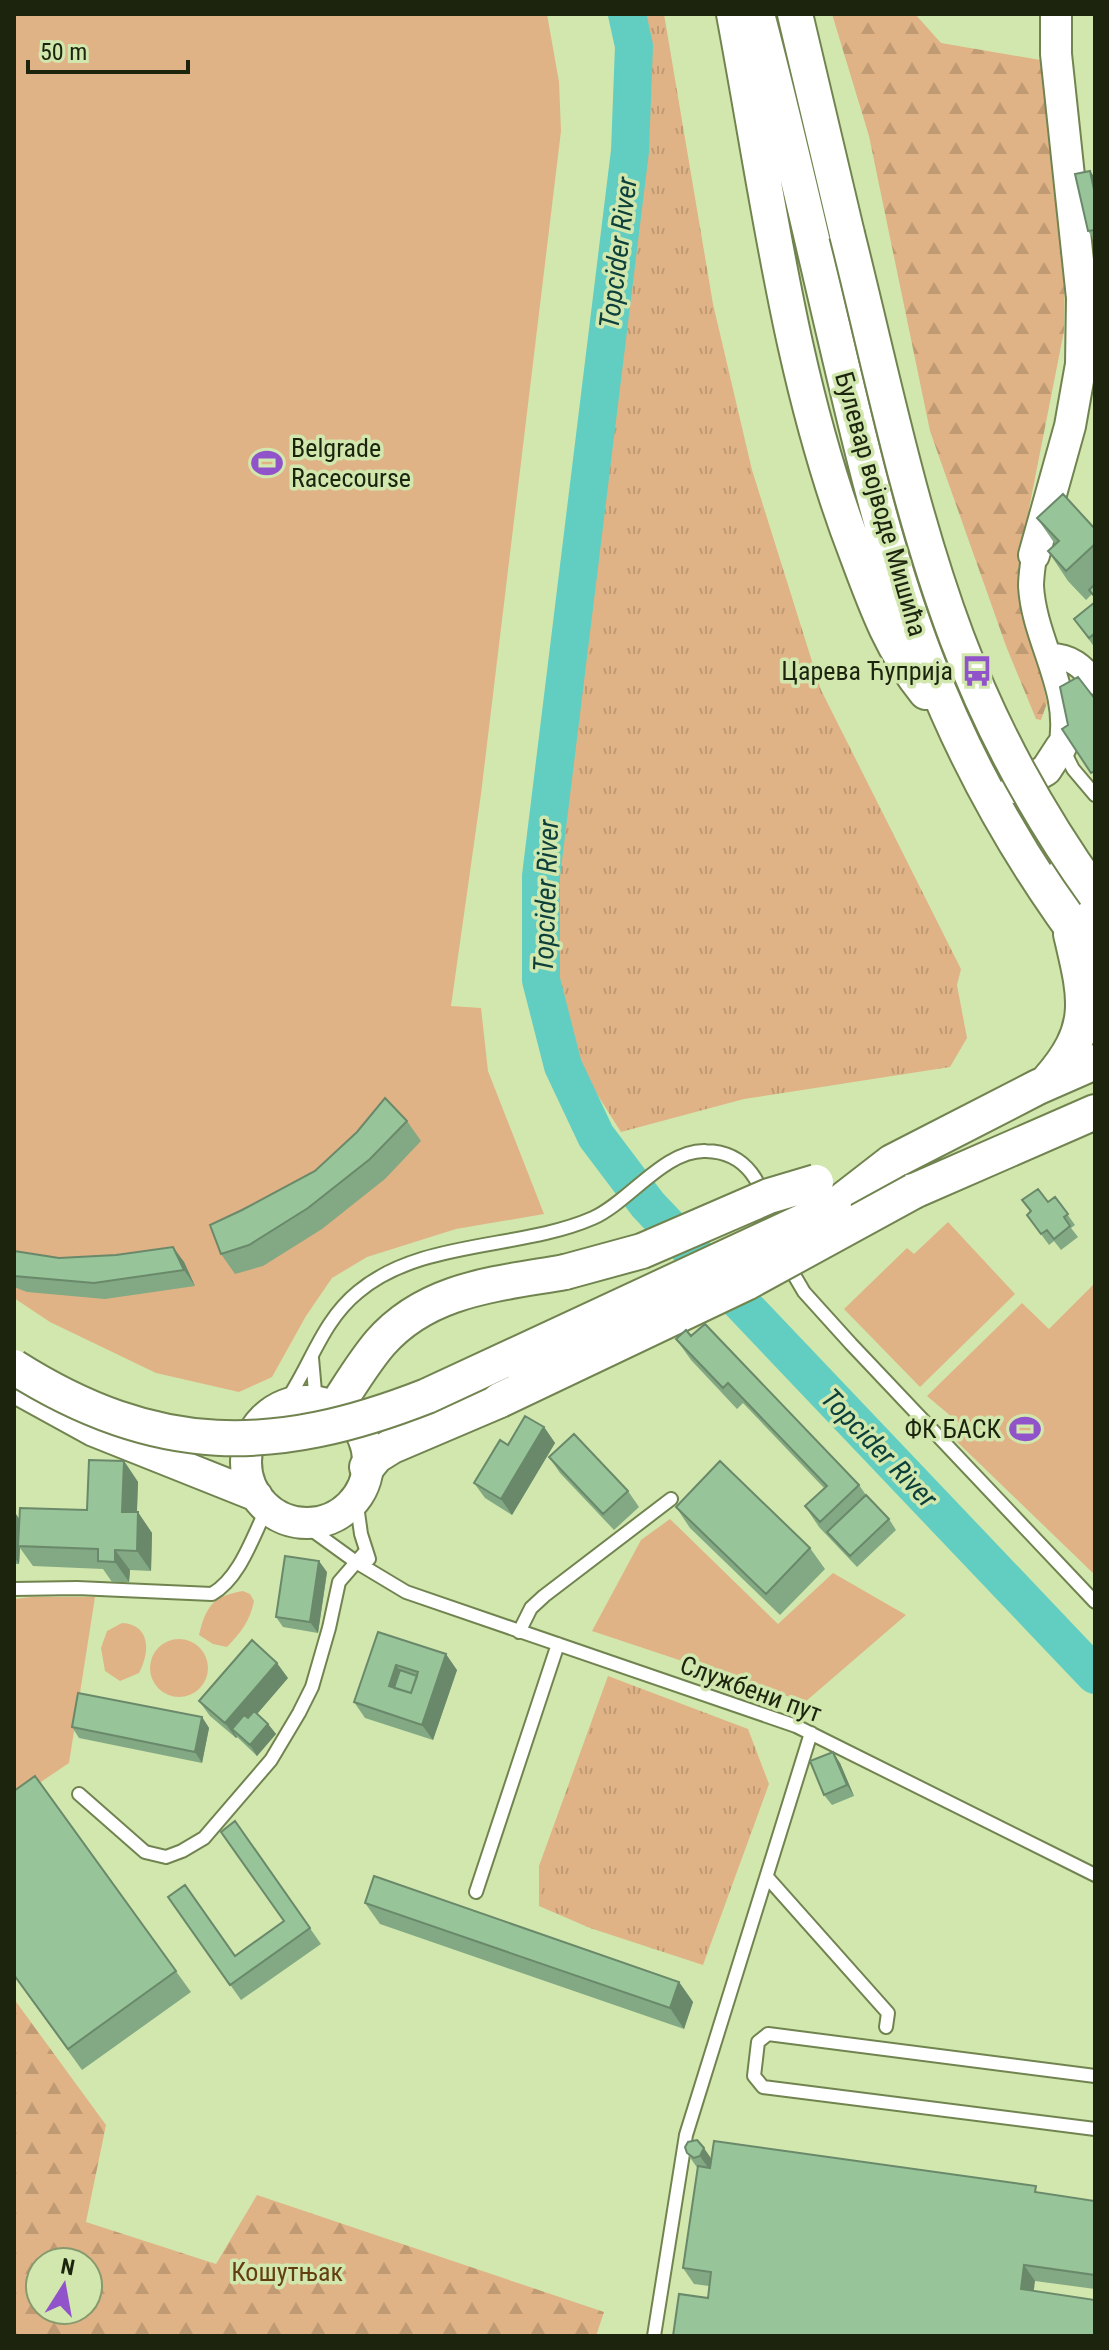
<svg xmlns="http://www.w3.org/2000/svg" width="1109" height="2350" viewBox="0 0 1109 2350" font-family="'Roboto Condensed',sans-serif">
<defs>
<pattern id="grass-tufts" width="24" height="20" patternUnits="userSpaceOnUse" patternTransform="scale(2)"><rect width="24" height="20" fill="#e0b386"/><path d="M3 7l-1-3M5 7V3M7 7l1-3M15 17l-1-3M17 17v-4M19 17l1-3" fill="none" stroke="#c09a72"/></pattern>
<pattern id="forest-firs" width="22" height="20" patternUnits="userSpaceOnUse" patternTransform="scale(2)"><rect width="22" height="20" fill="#e0b386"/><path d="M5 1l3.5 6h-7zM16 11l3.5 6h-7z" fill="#c09a72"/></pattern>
</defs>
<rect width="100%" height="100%" fill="#d1e7ae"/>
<path fill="url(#grass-tufts)" d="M636 14H664L713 304 752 470 821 690 961 969 957 985 967 1038 950 1067 744 1099 621 1132 553 1025 559 801 603 474 647 86 643 46Z
M608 1676 748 1729 769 1784 703 1965 590 1928 539 1906V1866Z"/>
<path fill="url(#forest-firs)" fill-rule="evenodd" d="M832 14H915L941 43 1046 61 1065 265 1064 331 1021 549 1032 636 1047 703 1041 720 1036 719 1006 646 930 431 869 136Z
M14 1999 106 2125 86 2222 216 2264 257 2195 604 2312 596 2336H14ZM40 2262H88V2310H40Z"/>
<path fill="#e0b386" d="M14 14H547L559 82 561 131 481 794 451 1006 481 1008 488 1071 544 1214 456 1229 367 1257 332 1278 306 1316 272 1377 239 1392 156 1373 50 1322 14 1298Z
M948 1222 1015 1294 920 1387 844 1309 907 1248 914 1254Z
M1095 1283V1575L949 1434 959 1423 927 1396 1022 1303 1049 1329Z
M670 1519 778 1624 833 1573 906 1615 805 1702 592 1631 641 1540Z
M243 1591 250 1594 254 1601C250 1621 241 1632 227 1647L213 1644 199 1635C206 1606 213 1596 243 1591Z
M31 1597H95L69 1763 14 1800V1599Z
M122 1623C151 1625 150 1652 139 1673L120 1681 105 1671 101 1648 107 1631Z
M150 1668a29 29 0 1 1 58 0a29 29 0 1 1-58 0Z"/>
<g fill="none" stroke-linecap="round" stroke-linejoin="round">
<path stroke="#62cec1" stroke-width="38" d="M627 14 634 46 630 151 541 876V980L563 1066 596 1136 648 1205 1095 1675"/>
<defs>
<path id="service" d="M1063 749 1073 769 1095 795
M787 1263 804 1292 851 1344 1095 1602
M312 1358 316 1403
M282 1407C310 1369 320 1323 358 1292 421 1239 520 1250 593 1218 629 1202 665 1149 706 1151 754 1152 763 1193 776 1230
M356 1498 361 1534 369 1559
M302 1523 356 1562 406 1592 796 1726 1095 1875
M14 1589 77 1588 212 1594C240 1578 253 1536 267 1508
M519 1632 531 1608 544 1596 671 1499
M79 1794 145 1852 166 1857 182 1851 204 1838 271 1760 299 1713 312 1687 329 1628 339 1582 365 1552
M767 1877 888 2013 886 2027
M476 1892 558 1644
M1095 2076 768 2034 758 2042 754 2076 763 2087 1095 2129
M654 2336 686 2135 811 1733"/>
<path id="minor" d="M1034 555C1033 565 1031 576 1031 586 1034 641 1073 690 1061 747
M1050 656C1071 656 1082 666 1095 682"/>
<path id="tertiary" d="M1034 555 1070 426 1081 364 1082 298 1056 54V14
M1015 788 1046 770 1061 747
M14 1387 94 1431 257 1496
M246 1462a61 61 0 1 1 122 0a61 61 0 1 1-122 0Z"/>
<path id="secondary" d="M734 14C768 194 790 380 856 552 875 603 891 649 926 692
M757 14C789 135 816 258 845 379 868 476 892 572 928 664 969 770 1026 869 1095 959
M795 14 847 234
M1065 873 1095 919
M1048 1081C1095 1028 1086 998 1071 934
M885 1197 914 1191 1095 1112
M834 1207 892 1162 1038 1087 1095 1062
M335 1408C349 1387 363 1363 380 1343 428 1288 498 1284 565 1272
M367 1467 376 1456 392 1446 500 1400"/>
</defs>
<use href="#service" stroke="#718450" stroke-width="16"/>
<use href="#minor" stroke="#718450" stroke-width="28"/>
<use href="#tertiary" stroke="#718450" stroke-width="34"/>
<use href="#secondary" stroke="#718450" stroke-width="38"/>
<use href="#service" stroke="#fff" stroke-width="12"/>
<use href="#minor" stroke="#fff" stroke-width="24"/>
<use href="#tertiary" stroke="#fff" stroke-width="30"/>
<use href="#secondary" stroke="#fff" stroke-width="34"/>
<defs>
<path id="secondary-bridge" d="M847 234C881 369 908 507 957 638 991 728 1039 816 1095 894
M565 1272 642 1251 769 1196 816 1182
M14 1367C156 1457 274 1456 427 1396L834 1207
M500 1400 746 1283 914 1191"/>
</defs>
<use href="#secondary-bridge" stroke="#718450" stroke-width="38" stroke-linecap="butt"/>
<use href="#secondary-bridge" stroke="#fff" stroke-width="34"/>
</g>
<path fill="#82a983" d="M1090 171 1095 178V241L1088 231Z
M1037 518 1095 529V599L1092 594 1086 600 1068 581 1048 551 1055 544Z
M1095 602V648L1074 619Z
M407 1121 421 1141 385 1179 322 1229 263 1266 235 1274 221 1254 242 1210Z
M1055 1197 1075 1225 1071 1228 1078 1237 1061 1250 1054 1241 1049 1245 1027 1215 1031 1212 1022 1200 1048 1202Z
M173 1247 184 1262 195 1286 105 1299 27 1292 14 1287V1251L59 1258 116 1255Z
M676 1339 859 1485 866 1495 889 1519 896 1530 857 1567 819 1527 805 1506 824 1488 743 1403 737 1409 691 1360Z
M544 1427 555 1443 512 1515 485 1498 474 1483 508 1445Z
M549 1457 628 1491 639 1507 614 1530 560 1473Z
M124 1461 138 1482 137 1512 152 1533 151 1571 130 1570 129 1582H112L103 1569 33 1566 20 1548 19 1564H14V1511L19 1519 87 1510Z
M676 1507 810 1548 825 1569 780 1615 690 1528Z
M327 1572 318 1633 283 1627 276 1617Z
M378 1632 457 1670 433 1740 365 1718 354 1702Z
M288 1678 257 1714 268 1724 276 1734 257 1756 237 1737 236 1738 210 1716 199 1701Z
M202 1717 209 1728 202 1763 79 1738 72 1727Z
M840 1763 854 1796 832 1805 824 1795Z
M35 1776 191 1992 82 2070 14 1976Z
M235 1821 321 1944 241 2000 168 1897 235 1956 284 1921Z
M365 1903 679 1982 693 2002 684 2029 380 1924Z
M687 2153 711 2159 1040 2193 1095 2201V2289L1035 2281 708 2298 709 2286 694 2284 683 2268 698 2169Z"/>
<path fill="#6a896a" d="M1090 171 1095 178V194Z
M173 1247 184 1262 195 1286 184 1270Z
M544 1427 555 1443 512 1515 501 1499Z
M124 1461 138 1482 136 1532 122 1512Z
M14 1511 21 1522 18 1546 20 1548 19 1564 14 1556Z
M138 1512 152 1533 151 1571 137 1551Z
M115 1550 130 1570 129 1582 115 1562Z
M319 1561 327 1572 318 1633 310 1622Z
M446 1654 457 1670 433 1740 422 1725Z
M277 1663 288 1678 239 1735 232 1729 237 1737 236 1738 225 1723Z
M396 1665 407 1680 402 1694 389 1686Z
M202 1717 209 1728 202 1763 195 1752Z
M268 1724 276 1734 257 1756 250 1745Z
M833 1752 840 1763 854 1796 847 1785Z
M679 1982 693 2002 684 2029 670 2008Z
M704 2148 715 2164 711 2172 700 2156Z
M1024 2265 1035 2281 1032 2305 1021 2289Z"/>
<path fill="#97c498" stroke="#6a896a" stroke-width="2" fill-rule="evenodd" d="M1090 171 1095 194V230L1088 231 1075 174Z
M1063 494 1095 529V544L1066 571 1048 551 1059 541 1037 518Z
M1095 584V597L1089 590Z
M1095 602V633L1089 638 1074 619Z
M1078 677 1095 699V771L1091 773 1062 729 1068 725 1060 687Z
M385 1098 407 1121 370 1159 308 1208 249 1245 221 1254 210 1225 242 1210 315 1171 357 1132Z
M1038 1189 1048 1202 1055 1197 1068 1214 1064 1217 1070 1226 1054 1239 1047 1230 1041 1234 1027 1215 1031 1211 1022 1200Z
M173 1247 184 1270 94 1283 14 1276V1251L59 1258 116 1255Z
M705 1324 859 1485 820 1522 805 1506 827 1486 728 1383 723 1388 676 1339 686 1330 691 1336Z
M525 1416 544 1427 501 1499 474 1483 500 1440 508 1445Z
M574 1434 628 1491 603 1514 549 1457Z
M89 1460 124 1461 122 1512H138L137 1551 115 1550V1562L98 1561V1549L18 1546 20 1508 87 1510Z
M720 1461 810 1548 766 1594 676 1507Z
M866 1495 889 1519 850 1556 827 1532Z
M285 1556 319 1561 310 1622 276 1617Z
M378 1632 446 1654 422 1725 354 1702ZM396 1665 418 1672 411 1693 389 1686Z
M252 1640 277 1663 225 1723 199 1701Z
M400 1670 417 1676 411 1693 394 1688Z
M78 1693 202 1717 195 1752 72 1727Z
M254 1711 268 1724 250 1745 232 1729 244 1715 248 1718Z
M833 1752 847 1785 824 1795 810 1761Z
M35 1776 176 1971 68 2049 14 1975V1791Z
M235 1821 310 1928 230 1985 168 1897 185 1885 235 1956 284 1921 221 1832Z
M374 1876 679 1982 670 2008 365 1903Z
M697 2140 704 2148 700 2156 694 2158 687 2153 685 2147 688 2142Z
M714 2141 1036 2186 1035 2192 1095 2201V2275L1024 2265 1021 2289 1095 2300V2336H673L679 2294 708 2298 711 2272 683 2268 698 2166 710 2168Z"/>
<defs>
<symbol id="stadium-bare" viewBox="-9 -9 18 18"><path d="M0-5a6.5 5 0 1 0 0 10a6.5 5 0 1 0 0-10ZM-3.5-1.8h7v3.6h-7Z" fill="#9153ca" stroke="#d1e7ae" stroke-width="2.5" paint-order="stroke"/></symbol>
<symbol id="bus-bare" viewBox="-9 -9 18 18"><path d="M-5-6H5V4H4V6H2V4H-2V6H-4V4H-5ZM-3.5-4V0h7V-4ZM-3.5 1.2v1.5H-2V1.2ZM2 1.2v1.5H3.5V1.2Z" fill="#9153ca" stroke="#d1e7ae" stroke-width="2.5" paint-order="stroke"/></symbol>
</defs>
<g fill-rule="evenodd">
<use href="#stadium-bare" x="245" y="441" width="44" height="44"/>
<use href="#bus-bare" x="955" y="649" width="44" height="44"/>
<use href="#stadium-bare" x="1003" y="1407" width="44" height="44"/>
</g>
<g text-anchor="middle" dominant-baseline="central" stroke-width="7" stroke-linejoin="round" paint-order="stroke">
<g font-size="26" fill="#1c240e" stroke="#d1e7ae" text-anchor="end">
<text x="291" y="448" text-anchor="start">Belgrade<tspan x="291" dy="30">Racecourse</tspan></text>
<text x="953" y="671">Царева Ћуприја</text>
<text x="1001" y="1429">ФК БАСК</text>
</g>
<g font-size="26" fill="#1c240e" stroke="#d1e7ae">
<text transform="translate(881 504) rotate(74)">Булевар војводе Мишића</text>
<text transform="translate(751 1689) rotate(20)">Службени пут</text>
</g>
<g font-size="26" fill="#643e11" stroke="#d1e7ae">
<text x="287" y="2272">Кошутњак</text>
</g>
<g font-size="28" font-style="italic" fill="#0d403b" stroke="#d1e7ae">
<text transform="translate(618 253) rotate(-83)">Topcider River</text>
<text transform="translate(546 896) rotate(-88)">Topcider River</text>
<text transform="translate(879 1448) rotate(46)">Topcider River</text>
</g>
</g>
<rect width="1109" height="2350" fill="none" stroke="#1c240e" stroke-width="32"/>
<g transform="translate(64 2286) rotate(11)"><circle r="38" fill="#d1e7ae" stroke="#89996e" stroke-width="2"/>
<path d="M0-6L14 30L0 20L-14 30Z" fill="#9153ca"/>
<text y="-12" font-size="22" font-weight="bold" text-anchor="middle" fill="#1c240e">N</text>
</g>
<path d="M28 60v12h160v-12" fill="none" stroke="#1c240e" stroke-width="4"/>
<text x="40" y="60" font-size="24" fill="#1c240e" stroke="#d1e7ae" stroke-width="6" paint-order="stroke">50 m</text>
</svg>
